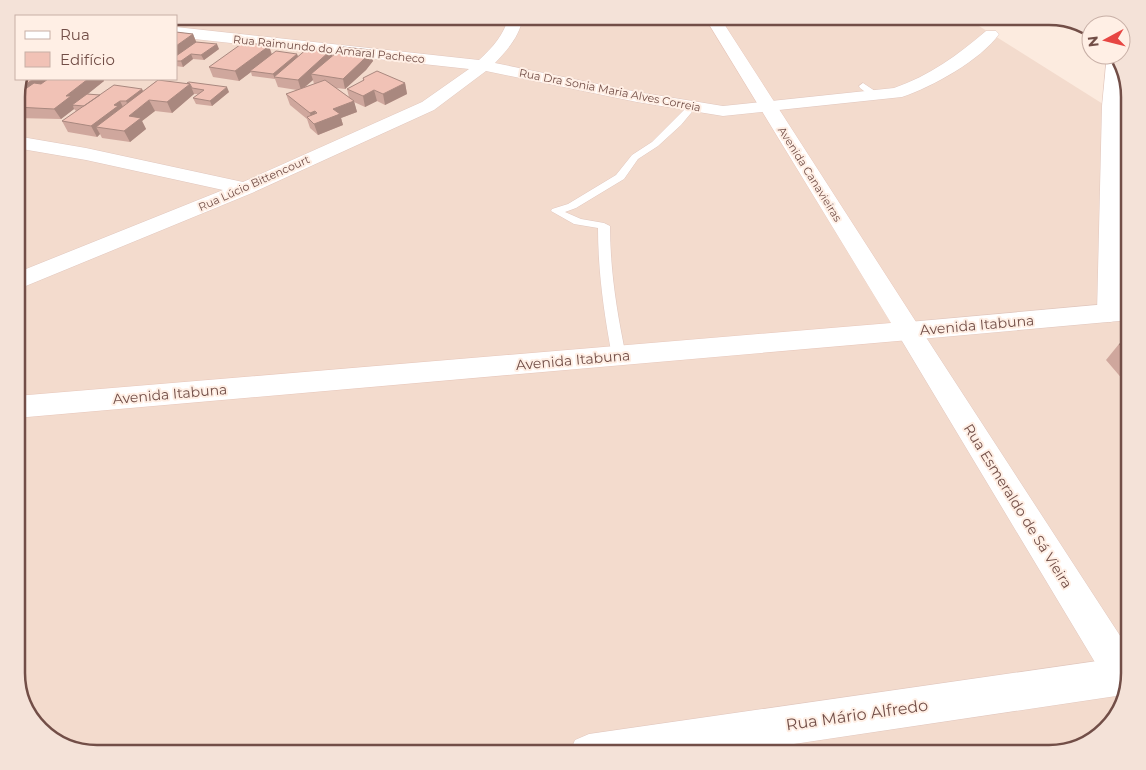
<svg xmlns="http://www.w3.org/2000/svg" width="1146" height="770" viewBox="0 0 1146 770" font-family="Montserrat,sans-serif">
<rect width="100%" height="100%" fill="#fcebdf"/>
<path fill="#f3dbcd" d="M97 16H963L1130 121V673L1116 718 1085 745 1049 754H97L52 740 27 713 16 678V92L22 79H176V16Z"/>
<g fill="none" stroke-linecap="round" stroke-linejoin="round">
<defs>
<path id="service" d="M863 83 878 93V97H872L860 88 859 86Z
M692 104 696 107 681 125 658 146 638 159 624 179 576 208 565 212 581 219 604 223 610 226C610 270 617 313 626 356L624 359H614L612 356C604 314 598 271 598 228L574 224 551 211 552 209 568 204 616 175 632 155 652 142 689 105Z"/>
<path id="minor" d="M509 16H523C520 36 508 49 495 63L637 92 723 106 894 88C929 76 958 55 986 31H996L999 34C981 60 932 87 902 97L723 116 637 102 486 71 434 110 252 193 16 290V273L223 190 86 160 16 148V136L86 148 243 182 422 102 469 69 176 37V27L479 60C493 47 504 35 509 16Z
M1107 55H1116L1122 66 1120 106 1123 313 1119 319 1110 322 1101 319 1097 313 1102 106Z
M909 322 918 325 1130 651V673L1122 698 1114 694 896 331 900 325Z"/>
<path id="tertiary" d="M1130 302V320L909 340 900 337 896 331 900 325 909 322Z
M1125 657 1130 659V673L1123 695 726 754H569L575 740 589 734Z"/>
<path id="secondary" d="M704 16H719L918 325 922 331 918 337 909 340 16 418V396L891 323Z"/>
</defs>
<use href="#service" stroke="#e1c7be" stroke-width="1"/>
<use href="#minor" stroke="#e1c7be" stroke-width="1"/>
<use href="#tertiary" stroke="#e1c7be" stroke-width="1"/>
<use href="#secondary" stroke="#e7c7bb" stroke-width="1"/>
<path stroke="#d5a59a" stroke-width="2" stroke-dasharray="0.5 2.5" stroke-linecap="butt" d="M950 16 966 23"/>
<use href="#service" fill="#fff" fill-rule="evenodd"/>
<use href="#minor" fill="#fff" fill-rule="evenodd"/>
<use href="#tertiary" fill="#fff" fill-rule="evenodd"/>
<use href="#secondary" fill="#fff" fill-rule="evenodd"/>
</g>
<path fill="#cfa79d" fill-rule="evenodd" d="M176 32 193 34 196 42 219 49 204 60 193 59 183 67 176 66Z
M269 46 272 54H297L298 56H332L373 61 366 70 345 89 336 88 349 97 347 89 363 81V78L405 83 407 94 385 105 377 101 365 107 354 102 357 112 341 118 343 125 318 135 310 128 307 119 290 105 286 94 297 90 278 87 275 79 252 76 251 72 239 81 213 77 209 67ZM313 80 314 84 305 87Z
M48 79H103L104 81 87 94 100 95 142 89 143 91 158 80 229 92 212 106 196 104 193 98 198 94H194L172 113 155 111 142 121 146 129 130 142 102 138 100 134 97 137 68 132 62 121 77 111H76L74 109 61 119 16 118V92Z
M1130 343V388L1106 360 1119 344Z"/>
<path fill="#a9887f" d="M193 34 197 44 176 60V46Z
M217 44 219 49 204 60 201 55Z
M269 46 272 56 250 71 251 72 239 81 235 71Z
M331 50 333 61 311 74 313 80 301 90 298 80Z
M371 50 373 61 366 70 345 89 343 79Z
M191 54 193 59 183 67 181 61Z
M297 54 299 60 274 77 275 79 273 74Z
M33 79H45L47 83 25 95 18 94 23 102 16 107 17 91Z
M88 79H103L104 81 73 106 74 109 61 119 54 109 66 96Z
M405 83 407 94 385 105 383 94Z
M190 84 194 94 172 113 167 102Z
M227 87 229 92 212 106 210 101Z
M142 89 147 100 131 112 126 101Z
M374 90 377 101 365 107 363 96Z
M149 100 155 111 142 121 146 129 130 142 124 131 129 116Z
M120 101 125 111 96 127 100 134 97 137 91 126 114 105Z
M354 101 357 112 341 118 343 125 318 135 314 124 333 109Z
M315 111 318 122H312L310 113Z"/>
<path fill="#f1c2b6" stroke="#a9887f" d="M176 32 193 34 176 46Z
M196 42 217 44 201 55 191 54 181 61H176V56Z
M244 42 269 46 235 71 209 67Z
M343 47 371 50 363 60 343 79 311 74Z
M308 48 331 50 298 80 274 77Z
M276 51 297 54 273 74 250 71Z
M377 71 405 83 383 94 374 90 363 96 347 89 364 80 363 78Z
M22 79H33L17 91Z
M48 79H88L66 96H71L54 109 16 107V101L25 95 18 94 34 83 41 84Z
M158 80 190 84 167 102 149 100 129 116 141 118 124 131 96 127Z
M325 80 354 101 333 109 340 114 314 124 307 117 317 113 315 111 310 113 286 94Z
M189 82 227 87 210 101 193 98 204 90 192 88 190 84 187 83Z
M114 85 142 89 126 101H120L114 105 118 106 91 126 62 121Z
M87 94 100 95 84 106 72 105Z
M1130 343V356L1119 344Z"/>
<g text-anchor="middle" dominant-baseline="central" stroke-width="4" stroke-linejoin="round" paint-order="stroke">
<g font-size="11" fill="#724e47" stroke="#ffefe5">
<text transform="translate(329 49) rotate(6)">Rua Raimundo do Amaral Pacheco</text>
<text transform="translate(610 90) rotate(11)">Rua Dra Sonia Maria Alves Correia</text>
<text transform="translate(810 174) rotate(58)">Avenida Canavieiras</text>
<text transform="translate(254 183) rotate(-24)">Rua Lúcio Bittencourt</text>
</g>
<g font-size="14" fill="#724e47" stroke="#ffefe5">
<text transform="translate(977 325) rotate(-5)">Avenida Itabuna</text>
<text transform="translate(573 360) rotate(-5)">Avenida Itabuna</text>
<text transform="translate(170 394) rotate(-5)">Avenida Itabuna</text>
<text transform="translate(1018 506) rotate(58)">Rua Esmeraldo de Sá Vieira</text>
</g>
<g font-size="16" fill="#724e47" stroke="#ffefe5">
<text transform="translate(857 715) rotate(-8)">Rua Mário Alfredo</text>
</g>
</g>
<path d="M0 0H1146V770H0ZM97 25H1049A72 72 0 0 1 1121 97V673A72 72 0 0 1 1049 745H97A72 72 0 0 1 25 673V97A72 72 0 0 1 97 25Z" fill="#f4e2d8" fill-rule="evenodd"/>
<path fill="none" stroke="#724e47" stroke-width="2.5" d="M97 25H1049A72 72 0 0 1 1121 97V673A72 72 0 0 1 1049 745H97A72 72 0 0 1 25 673V97A72 72 0 0 1 97 25Z"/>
<rect x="15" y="15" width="162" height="65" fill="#ffefe5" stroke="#c7afa6"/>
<rect x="25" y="31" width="25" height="8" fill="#ffffff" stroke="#c7afa6"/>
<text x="60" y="40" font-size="15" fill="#724e47">Rua</text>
<rect x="25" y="52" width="25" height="15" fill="#f1c2b6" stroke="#c7afa6"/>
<text x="60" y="65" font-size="15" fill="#724e47">Edifício</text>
<g transform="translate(1106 40) rotate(263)"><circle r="24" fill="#ffefe5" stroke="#c7afa6"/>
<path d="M0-4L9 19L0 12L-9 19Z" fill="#e74643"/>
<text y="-8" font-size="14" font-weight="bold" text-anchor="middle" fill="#724e47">N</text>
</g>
</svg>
